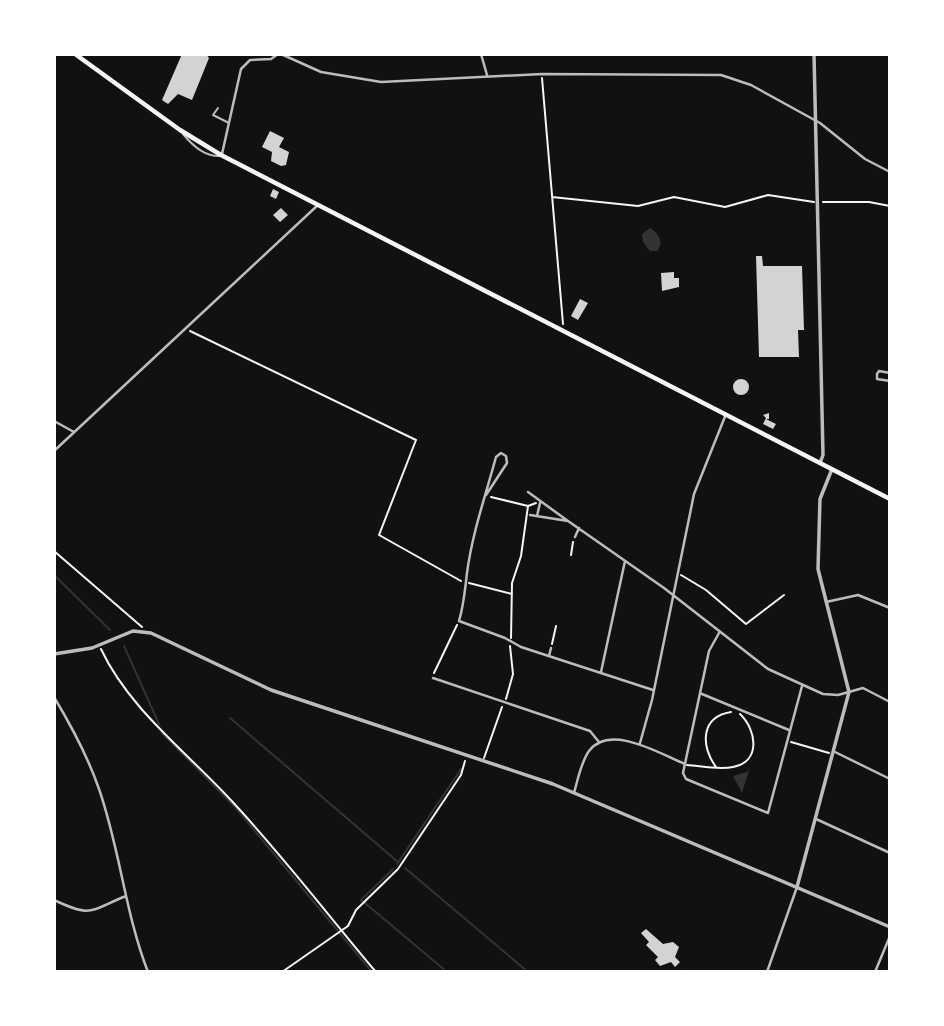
<svg xmlns="http://www.w3.org/2000/svg" width="944" height="1026" viewBox="0 0 944 1026" font-family="Manrope,sans-serif">
<rect width="100%" height="100%" fill="#111"/>
<path fill="#333" d="M650 228C659 233 664 243 657 251H650L643 242 642 234Z
M750 767 742 793 733 776 747 772Z"/>
<g fill="none" stroke-linecap="round" stroke-linejoin="round">
<path stroke="#333" stroke-width="2" d="M54 575 110 630
M124 646 159 724
M230 718 398 862
M162 733 235 807 372 972
M397 864 461 769
M405 868 528 972
M363 902 361 900 393 869
M365 903 447 972"/>
</g>
<path fill="#d3d3d3" d="M182 54H206L209 58 192 100 178 94 168 104 162 100Z
M270 131 284 138 279 147 289 152 286 165 281 166 271 161 272 152 262 147Z
M273 189 279 192 276 199 270 196Z
M281 208 288 215 280 222 273 215Z
M756 256H762L763 266H802L804 330H798L799 357H759Z
M674 272V278H679V287L662 291 661 273Z
M580 299 588 303 578 320 571 316Z
M733 387a8 8 0 1 1 16 0a8 8 0 1 1-16 0Z
M769 413V419H766L776 424 773 429 763 424 766 418 763 415Z
M646 929 663 944 673 942 679 947 675 957 680 962 675 967 671 962 660 966 655 960 658 957 646 945 649 942 641 933Z"/>
<g fill="none" stroke-linecap="round" stroke-linejoin="round">
<path stroke="#f5f5f5" stroke-width="2" d="M542 78 563 324
M552 197 638 206 674 197 725 207 768 195 814 202
M823 202H869L890 206
M190 331 416 440 379 535 461 581
M491 497 528 506 536 503
M54 551 142 627
M571 555 573 542
M681 575 706 590 746 624 784 595
M469 583 512 594
M511 638 512 583 521 556 528 506
M552 644 556 626
M101 649C128 707 184 750 228 797 280 852 327 914 376 972
M434 673 457 625
M506 699 513 674 510 646
M791 742 829 753
M484 758 502 707
M687 765C701 766 719 770 733 767 761 762 757 730 740 714
M716 767C701 746 700 717 731 712
M282 972 348 926 356 910 398 869 461 775 465 761"/>
<path stroke="#bcbcbc" stroke-width="2" d="M218 108 213 115 229 123
M183 134C193 146 205 157 221 156"/>
<path stroke="#bcbcbc" stroke-width="2.5" d="M281 54 321 72 381 82 542 74 721 75 751 85 820 123 865 159 890 172
M481 54 487 75
M222 154 241 69 250 60 271 59 278 54
M890 373 879 371 877 374V379L890 381
M54 421 74 432
M54 451 318 205
M528 492 568 521 530 515
M486 495 507 463 506 456 501 453 496 457C486 494 472 534 467 573 465 589 464 604 459 621L505 638 521 647 653 690
M537 516 540 503
M568 521 664 588 768 669 823 694 838 695 863 688 890 702
M575 537 579 528
M826 602 858 595 890 608
M719 633 709 651 683 773 686 779 768 813 802 686
M549 656 551 648
M601 672 625 561
M433 678 590 731 599 742
M702 694 789 730
M54 697C72 727 88 757 99 789 120 849 125 913 148 972
M640 743 652 700 694 494 726 414
M835 752 890 779
M574 793C578 779 581 762 589 751 610 723 660 754 685 764
M816 819 890 853
M54 900C92 918 89 911 126 896
M682 971 683 972
M767 972 797 887
M875 972 890 936"/>
<path stroke="#bcbcbc" stroke-width="3.5" d="M814 54 823 455 820 463
M54 654 92 648 133 631 151 633 271 690 553 784 890 927
M797 887 849 692 818 569 820 499 832 469"/>
<path stroke="#f5f5f5" stroke-width="4.5" d="M75 54 180 130 221 155 890 499"/>
</g>
<rect width="944" height="1026" fill="none" stroke="#ffffff" stroke-width="112"/>
</svg>
